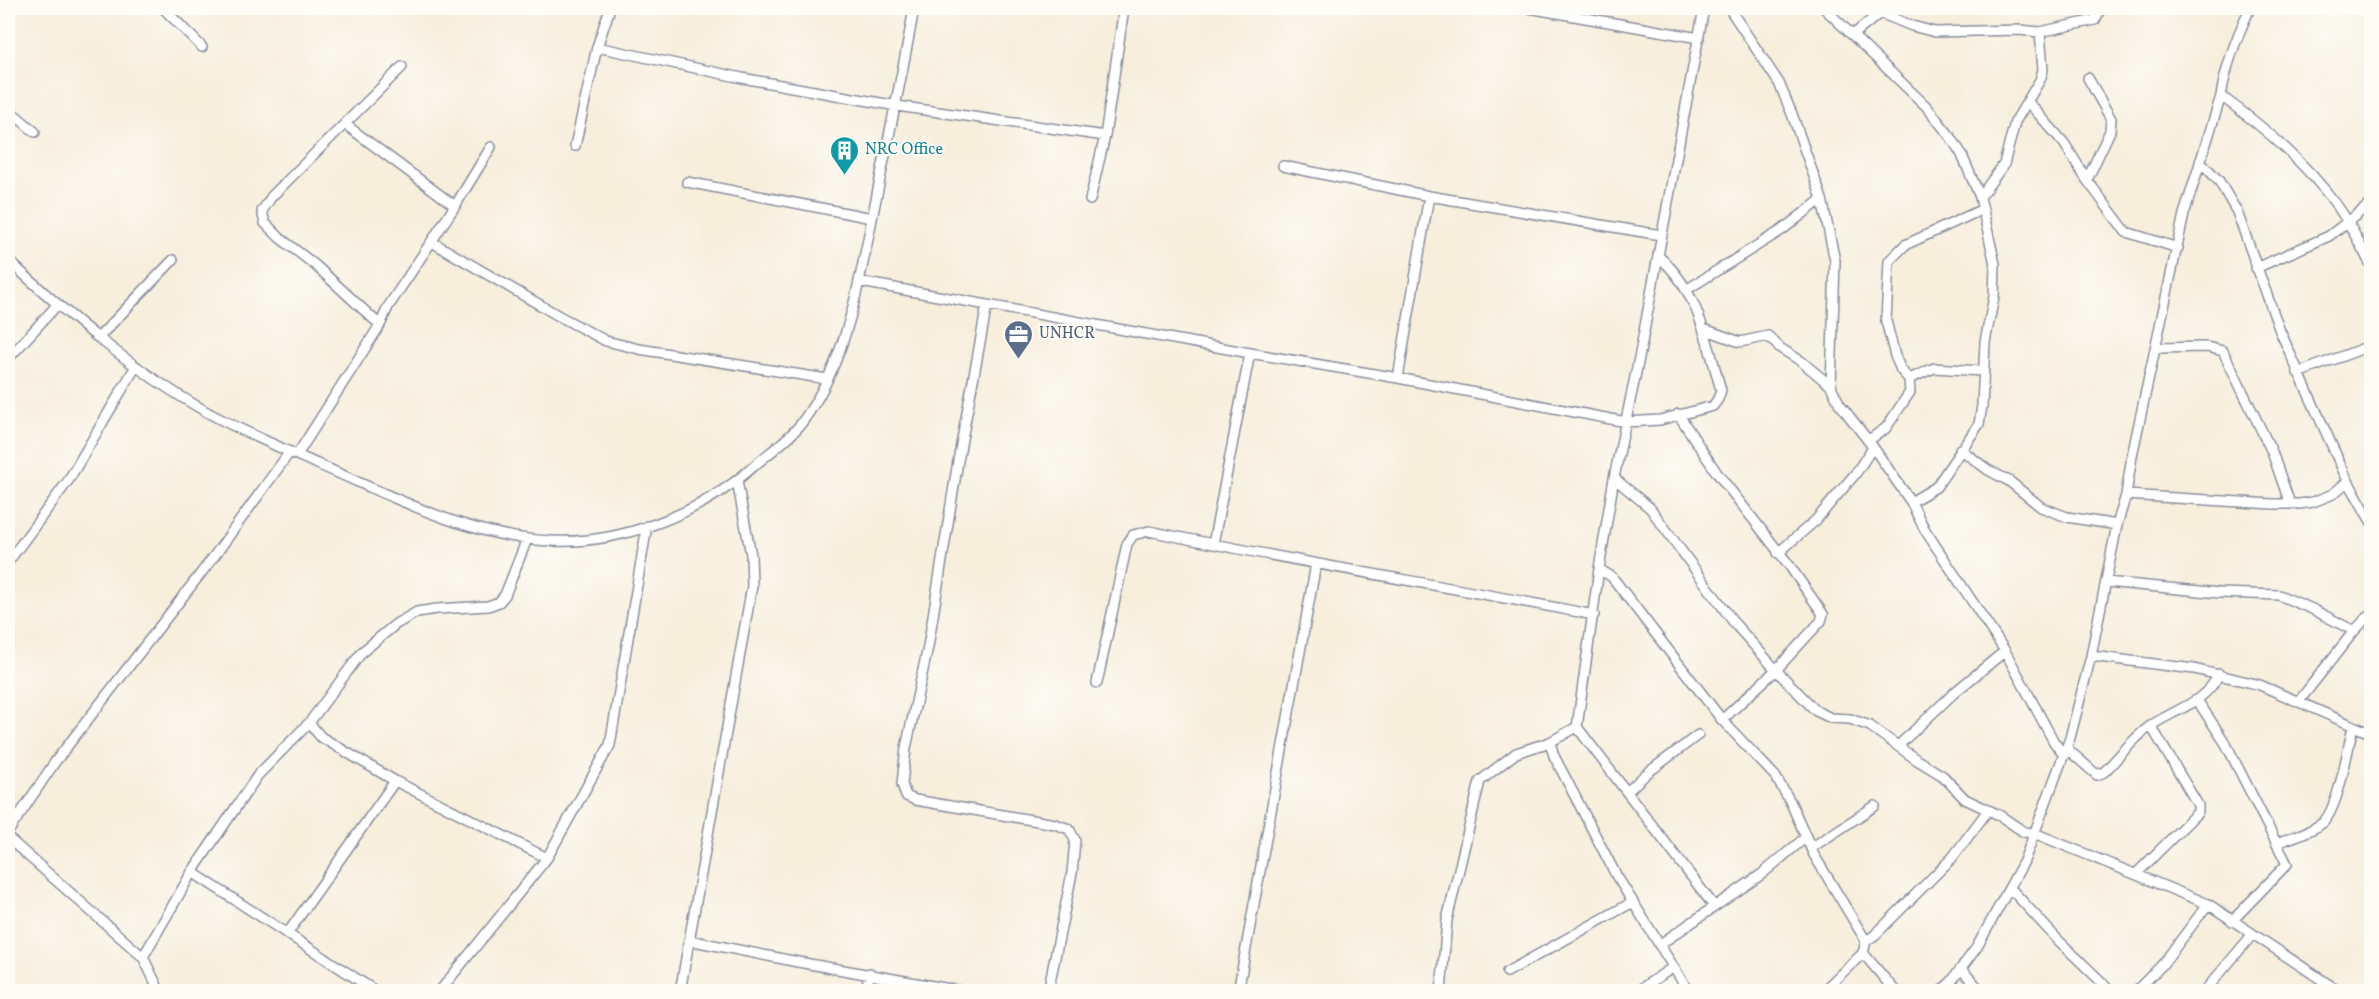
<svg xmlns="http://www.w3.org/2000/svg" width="2379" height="999" viewBox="0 0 2379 999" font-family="Vollkorn,serif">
<rect width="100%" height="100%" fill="#fdfcf7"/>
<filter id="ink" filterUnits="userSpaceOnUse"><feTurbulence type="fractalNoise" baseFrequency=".0167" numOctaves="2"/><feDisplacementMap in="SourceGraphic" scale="12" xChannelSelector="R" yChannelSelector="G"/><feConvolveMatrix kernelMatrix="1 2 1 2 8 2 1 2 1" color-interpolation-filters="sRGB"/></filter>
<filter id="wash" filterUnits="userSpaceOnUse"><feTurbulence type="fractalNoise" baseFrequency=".008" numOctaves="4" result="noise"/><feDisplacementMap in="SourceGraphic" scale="24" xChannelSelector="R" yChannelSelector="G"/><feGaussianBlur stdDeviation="1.35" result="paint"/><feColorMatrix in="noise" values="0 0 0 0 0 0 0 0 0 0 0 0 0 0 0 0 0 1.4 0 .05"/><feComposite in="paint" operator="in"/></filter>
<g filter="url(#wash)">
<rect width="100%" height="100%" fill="#f7eedc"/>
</g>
<g filter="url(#ink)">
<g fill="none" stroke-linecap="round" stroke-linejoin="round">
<defs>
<path id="minor" d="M163 8 202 47
M1529 8 1699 38
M1729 8 1779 83 1792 114 1822 199 1835 261 1831 386 1839 403 1873 447 1911 502 1925 530 2005 651 2054 742 2064 755
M1824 8 1926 106 1950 136 1961 153 1980 197 1995 264 1994 297 1985 342 1982 406 1979 424 1936 487 1911 502
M1853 35 1880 13 1912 26 1935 32 2019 30 2040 32 2095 20 2101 8
M597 47 742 78 897 106 1105 136
M2221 96C2265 128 2305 162 2338 207 2351 225 2361 247 2372 267
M2028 102 2064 143 2087 180 2126 232 2178 248
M8 109 35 132
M346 125 455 206
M575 146 597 47 610 8
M2200 161 2219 181 2237 212 2280 331 2348 481 2372 523
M1283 166 1429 196 1661 235
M2087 180 2110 131 2111 119 2088 78
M687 182 872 218
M1980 197 2004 164 2015 122 2040 80 2043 70 2040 32
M1090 200 1105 136 1124 8
M432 242 559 316 606 341 639 349 827 379
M8 260C69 316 133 370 205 411 254 438 307 459 358 482 418 509 483 538 550 541 620 545 702 513 754 466 770 452 791 438 803 421 846 362 858 288 872 219 886 148 902 78 914 8
M2256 268 2329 236 2372 203
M861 282 1250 353 1398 378 1626 422 1660 420 1713 406 1718 399 1721 390C1707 342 1698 289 1658 256
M1686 290 1782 230 1822 199
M987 305 958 461 928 647 906 748 902 784 906 796 915 800 1055 824 1069 829 1075 840 1072 873 1048 992
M380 325 315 265 280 238 265 223 262 211 272 196 402 67
M1704 329 1740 342 1768 336 1780 348 1801 361 1831 386
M99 337 173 260
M2155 348 2207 347 2223 351 2272 452 2290 504
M8 359 57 305
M2298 373 2372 345
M1398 378 1429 196
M1909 379 1934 368 1982 371
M1678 414 1717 473 1789 565 1823 614 1821 621 1776 670 1722 720
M1869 440 1886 428 1910 392 1909 379 1901 370 1895 356 1886 321 1889 261 1905 245 1983 209
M1960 449 1988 470 2009 481 2041 507 2067 517 2117 525
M297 455 380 325 388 307 455 206 491 147
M1614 478 1650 508 1735 624 1776 670 1816 711 1831 718 1850 719 1870 726 1917 760 1943 776 1965 799 1999 815 2024 832 2034 833 2208 904 2340 992
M2126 495 2273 504H2299L2313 502 2333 494 2348 481
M1213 544 1250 353
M1778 553 1816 520 1856 473 1873 447
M8 562 68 481 136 366
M1599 569 1612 577 1722 720 1775 776 1790 801 1814 855 1866 941
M2106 582 2220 593 2279 595 2312 609 2354 631
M2091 656 2194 669 2260 685 2372 734
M1097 683 1127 544 1133 535 1149 531C1297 562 1446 586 1594 615
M2197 700 2226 744 2287 864 2232 921
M2299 701 2354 631 2372 613
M309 723 321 737 395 781 547 858
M1577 727 1714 906
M1899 745 1955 692 2005 651
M2066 748 2097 775 2104 772C2119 757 2134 737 2152 725 2176 709 2205 703 2219 674
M1627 792 1646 774 1698 735
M8 832 55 762 215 555 289 453
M8 838 143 957 160 992
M2277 843C2291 837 2309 833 2321 824 2338 813 2348 747 2353 726
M1811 848 1875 806
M192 872 377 992
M2136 874 2198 812V805L2151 726
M2010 888 2058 940 2112 992
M287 934 395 781
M689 940 798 962 967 992
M1659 945 1762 874 1806 837
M1863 953 1896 992
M143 957 192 872 258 775 309 723 362 652 396 624 417 612 437 609 488 606 499 602 505 595 527 539
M1961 969 1982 992
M1507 972 1633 902
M439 992 547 858 610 745 647 526
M680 992 752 586 751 555 737 481
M865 992 870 973
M1238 992 1316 564
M1441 992 1447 920 1480 781 1516 753 1550 742
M1636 992 1672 968
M1689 992 1616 875 1554 756 1550 742 1577 727 1599 569 1614 478 1640 353 1704 8
M1822 992 1863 953 1866 941 1875 935 1952 858 1986 813V808
M1940 992 1951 982 1977 947 2024 861 2070 738 2091 656 2117 525 2126 495 2132 456 2184 214 2221 96C2226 65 2237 36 2250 8
M2135 992 2162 965 2208 904
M2204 992 2253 934"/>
</defs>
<use href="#minor" stroke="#898e9d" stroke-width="12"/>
<use href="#minor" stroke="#fff" stroke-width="9"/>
</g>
</g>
<defs>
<symbol id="building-pin" viewBox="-11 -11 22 30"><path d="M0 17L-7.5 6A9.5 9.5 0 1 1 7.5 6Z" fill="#0f9aa8" stroke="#fdfcf7"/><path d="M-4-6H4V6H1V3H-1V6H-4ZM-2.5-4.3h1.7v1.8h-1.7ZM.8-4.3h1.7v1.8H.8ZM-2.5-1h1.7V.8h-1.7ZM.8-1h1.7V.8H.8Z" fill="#fff"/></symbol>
<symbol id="office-pin" viewBox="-11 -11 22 30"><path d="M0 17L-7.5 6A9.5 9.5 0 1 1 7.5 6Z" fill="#5c6f8a" stroke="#fdfcf7"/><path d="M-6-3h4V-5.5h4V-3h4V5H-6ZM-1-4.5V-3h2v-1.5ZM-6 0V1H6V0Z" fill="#fff"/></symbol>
</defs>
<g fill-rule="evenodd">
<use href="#building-pin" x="828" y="134" width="33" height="45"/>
<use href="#office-pin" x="1002" y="318" width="33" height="45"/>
</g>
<g text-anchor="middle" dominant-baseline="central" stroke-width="4.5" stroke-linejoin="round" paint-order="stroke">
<g font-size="16" fill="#0d838f" stroke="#fdfcf7" text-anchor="start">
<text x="865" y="150">NRC Office</text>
</g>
<g font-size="16" fill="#4e5e75" stroke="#fdfcf7" text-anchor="start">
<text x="1039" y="334">UNHCR</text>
</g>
</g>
<rect width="2379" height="999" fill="none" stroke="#fdfcf7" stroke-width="30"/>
</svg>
